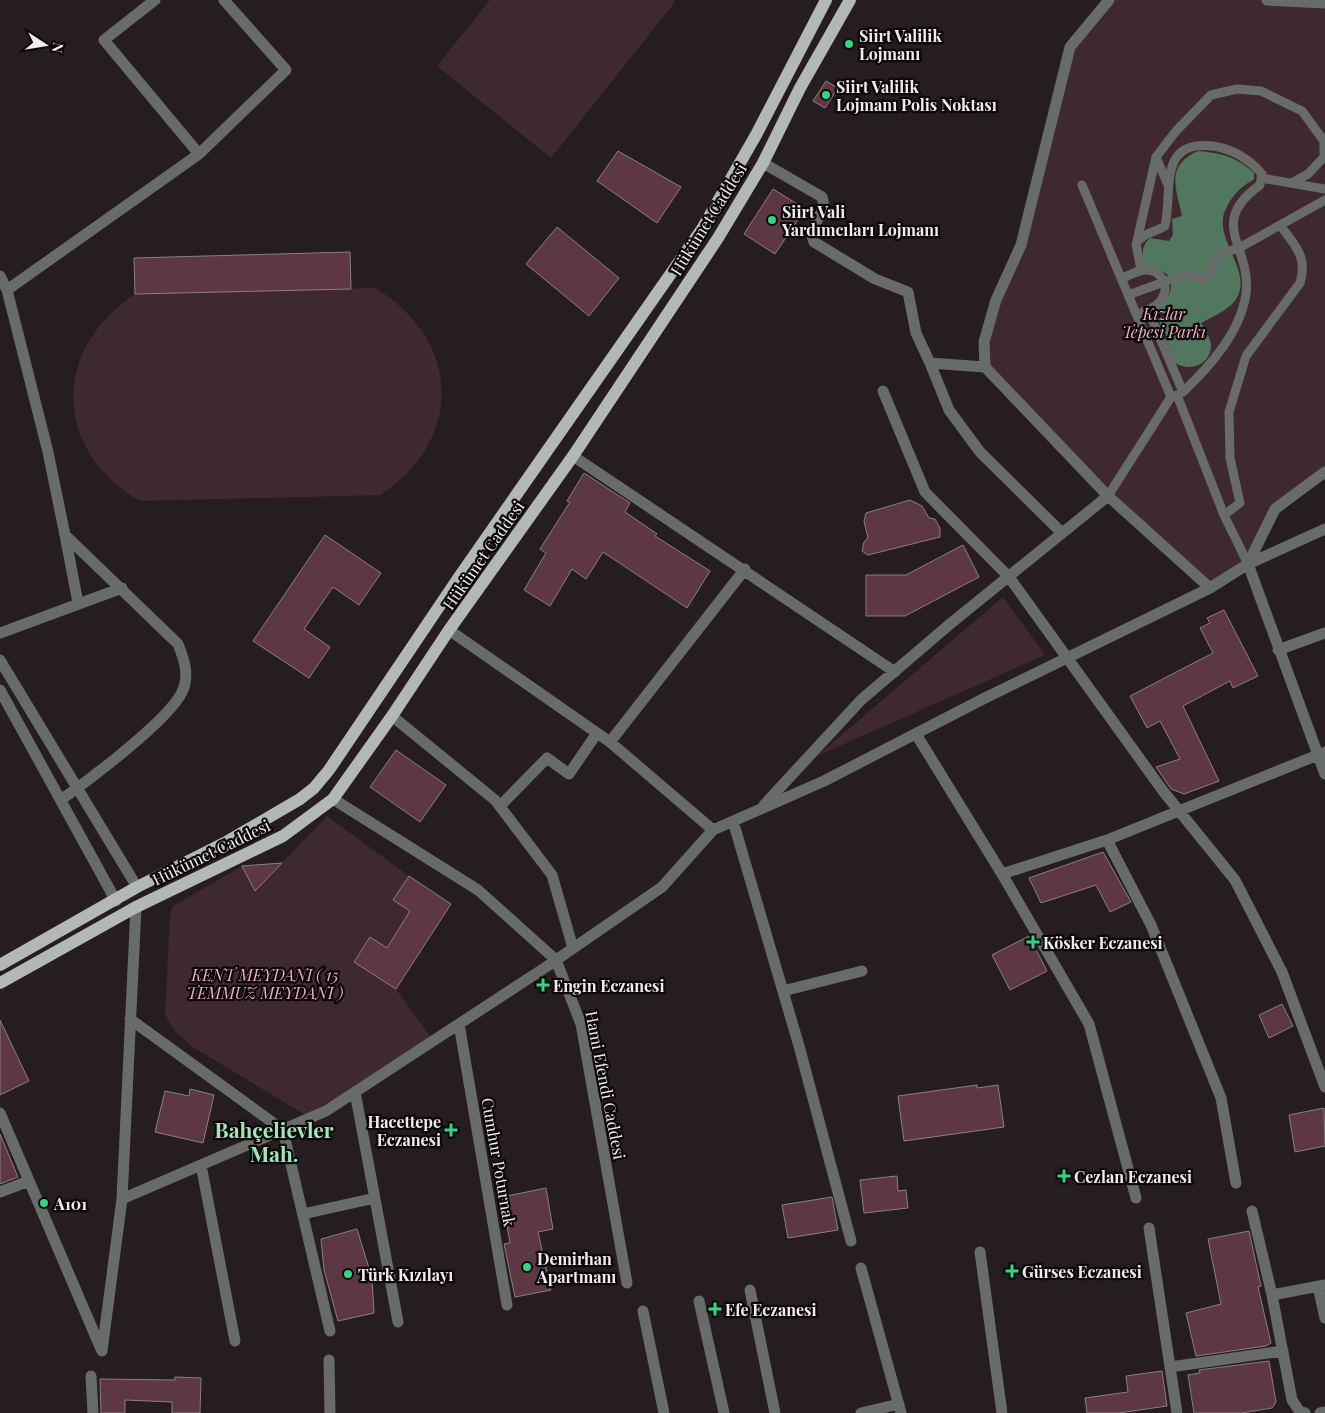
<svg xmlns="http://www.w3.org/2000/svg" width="1325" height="1413" viewBox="0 0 1325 1413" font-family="'Playfair Display',serif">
<rect width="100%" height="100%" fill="#251d1f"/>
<path fill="#3f2930" d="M490 0H673L675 2 551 158 437 66Z
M1109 0H1267L1325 3V472L1275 509 1248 564 1210 588 985 367 996 300 1021 245 1070 47Z
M375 288C461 339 465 440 380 495L140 501C53 450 51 350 135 294Z
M1003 597 1045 655 817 756Z
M327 816 409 876 410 911 387 948 370 937 354 962 396 989 432 1039 311 1115 304 1114 191 1046 174 1030 165 1014 170 915 173 906 242 866 255 891Z"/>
<path fill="#51775f" d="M1198 151C1221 153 1237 157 1254 173V179C1251 182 1249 182 1245 185 1236 191 1228 203 1224 213 1215 242 1256 275 1234 302 1226 311 1212 317 1201 323 1205 330 1210 337 1211 345 1211 365 1189 373 1174 362L1154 308C1167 301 1175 292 1169 276L1157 268 1144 267C1142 255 1141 246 1150 238L1169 241 1173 235 1172 219 1182 216C1176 188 1165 166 1198 151Z"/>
<path fill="#5e3745" stroke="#897f82" d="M826 81 838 88 825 108 813 101Z
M618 151 681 187 657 223 597 181Z
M773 189 805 209 775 254 744 234Z
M557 227 619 278 589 316 526 264Z
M350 252 351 289 135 294 134 258Z
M584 473 630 503 625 512 657 534 655 536 710 571 687 608 603 552 586 579 572 569 550 606 524 590 546 553 540 549 570 502 567 501Z
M910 500 922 506 929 518 935 519 940 528V537L868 555 862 551 864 542 868 538 864 521 866 513Z
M325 535 381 573 359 605 333 587 304 629 330 647 309 678 253 641Z
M963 545 979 577 905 616H866V575H906Z
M1224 610 1258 676 1233 688 1230 681 1183 706 1219 781 1184 794 1171 789 1156 767 1180 759 1160 721 1147 728 1130 696 1213 653 1200 628 1210 623 1207 618Z
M396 750 446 785 420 822 370 787Z
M1103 852 1131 902 1110 912 1096 885 1041 903 1029 878Z
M282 863 255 891 242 866Z
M409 876 451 904 396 989 354 962 370 937 387 948 410 911 393 900Z
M1029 936 1047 971 1010 990 992 955Z
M1282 1004 1293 1026 1269 1038 1259 1015Z
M0 1020 29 1081 0 1095Z
M977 1085V1088L998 1085 1004 1127 904 1141 898 1096Z
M190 1089 214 1095 203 1143 155 1132 165 1091 189 1096Z
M1324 1108 1325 1146 1295 1152 1289 1115Z
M0 1134 18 1177 0 1184Z
M897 1176 898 1191 906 1190 908 1208 864 1213 860 1180Z
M546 1188 553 1229 538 1232 551 1290 515 1297 504 1244 510 1243 502 1197Z
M832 1197 838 1230 788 1238 782 1205Z
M357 1229 372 1278 374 1313 338 1321 324 1270 321 1239Z
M1249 1231 1261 1286 1258 1287 1271 1343 1266 1346 1196 1356 1186 1313 1221 1304 1208 1239Z
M1269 1361 1276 1402 1272 1408 1241 1413H1194L1188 1375 1200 1373 1199 1370Z
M1162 1371 1167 1406 1119 1413H1087L1085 1398 1128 1392 1126 1376Z
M175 1377 201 1378 200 1413H172V1402L125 1400V1413H101L100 1379 175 1380Z"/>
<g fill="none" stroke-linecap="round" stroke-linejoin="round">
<path stroke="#686c69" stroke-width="9" d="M1156 157 1176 131 1211 95 1237 89 1261 91 1302 111 1324 141V157L1308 174 1292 183
M1261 178 1325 189
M1082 185 1171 397 1108 496
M1137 241 1156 157 1168 185
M1141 270 1136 244C1144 232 1154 233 1165 226 1173 191 1157 139 1213 146 1233 149 1249 159 1262 174L1260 185C1206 224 1252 246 1246 294 1240 333 1210 366 1183 392L1148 310
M1121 279C1130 275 1139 269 1148 270 1161 271 1169 285 1163 297 1160 304 1151 309 1144 311
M1128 295 1186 274C1190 275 1193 277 1197 278 1213 282 1213 263 1219 254L1239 248 1325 200
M1177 395 1224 515
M1248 564 1224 515 1240 503 1230 458 1229 412 1246 356 1300 283C1308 256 1295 246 1280 225"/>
<path stroke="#686c69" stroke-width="11" d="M155 0 104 40 199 154
M1109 0 1070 47 1021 245 996 300 984 342 985 367 1108 496 1210 588
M1267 0 1325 3
M763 163 822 197 824 206 811 233 814 242 875 279 908 292 916 333 930 363
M0 276 7 290 48 452 65 535 178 644C184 659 190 676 182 692 169 720 89 780 62 799
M7 290 199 154 286 70 224 0
M985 367 930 363 949 410 980 452 1062 533
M883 391 925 492 1009 577 1163 791 1235 880 1282 972 1325 1087
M573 456 895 672
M1325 472 1275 509 1248 564 1325 774
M65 535 78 603
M449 630 610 742 713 830
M0 633 122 588
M1278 650 1325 633
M0 660 137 887
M0 690 116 901
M392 716 495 800 552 875 573 948
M916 734 1002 874 1089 1024 1136 1198
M610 742 745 569
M333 799 478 890 556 960 581 1024 627 1283
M764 805 861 700 950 624 1108 496
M500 806 547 758 569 774 597 733
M733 821 799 1046 851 1241
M1107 840 1151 925 1221 1098 1236 1183
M1002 874 1107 840 1325 752
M783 991 862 971
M130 1019 283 1130 330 1331
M459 1024 507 1305
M355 1092 398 1322
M0 1113 101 1349
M201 1165 235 1341
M0 1192 29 1181
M122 1199 326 1111 546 967 662 887 713 830 824 781 983 699 1210 588 1248 564 1325 529
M1252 1211 1272 1295 1292 1400 1300 1412 1305 1413
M303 1214 375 1198
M1149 1228 1177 1413
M980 1252 1002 1413
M861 1268 901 1413
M1318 1286 1325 1318
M750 1290 775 1413
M1272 1295 1325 1285
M699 1301 724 1413
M643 1311 664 1413
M102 1351 122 1199 136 907
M329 1360 330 1413
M1170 1367 1283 1351
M91 1376 93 1413
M861 1413 899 1404
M1320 1413 1325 1412"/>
<path stroke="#b2b9b4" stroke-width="12" d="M0 965 137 887 228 841 300 799 314 788 329 770 459 577 702 229 756 135 826 0
M0 983 136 907 283 836 333 799 392 716 449 630 573 456 718 238 763 163 800 88 850 0"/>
</g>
<g fill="#2cd884" stroke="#0c0809" stroke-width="2">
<circle cx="849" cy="44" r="5"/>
<circle cx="826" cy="95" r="5"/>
<circle cx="772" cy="220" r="5"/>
<path d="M1030.5 934.5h5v5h5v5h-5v5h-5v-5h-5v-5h5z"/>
<path d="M540.5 977.5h5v5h5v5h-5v5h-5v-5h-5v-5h5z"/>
<path d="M448.5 1122.5h5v5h5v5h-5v5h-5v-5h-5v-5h5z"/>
<path d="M1061.5 1168.5h5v5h5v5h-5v5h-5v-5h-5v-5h5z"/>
<circle cx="44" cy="1203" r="5"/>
<circle cx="527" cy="1267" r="5"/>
<path d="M1009.5 1263.5h5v5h5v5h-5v5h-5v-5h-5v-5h5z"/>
<circle cx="348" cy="1274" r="5"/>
<path d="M712.5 1301.5h5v5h5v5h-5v5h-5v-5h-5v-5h5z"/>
</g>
<g text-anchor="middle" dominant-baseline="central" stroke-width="4.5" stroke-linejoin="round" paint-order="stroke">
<g font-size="16" font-weight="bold" fill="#f0ebec" stroke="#0c0809" text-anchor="start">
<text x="859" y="35">Siirt Valilik<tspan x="859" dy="18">Lojmanı</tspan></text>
<text x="836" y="86">Siirt Valilik<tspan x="836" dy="18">Lojmanı Polis Noktası</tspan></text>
<text x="782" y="211">Siirt Vali<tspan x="782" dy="18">Yardımcıları Lojmanı</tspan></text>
<text x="1043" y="942">Kösker Eczanesi</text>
<text x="553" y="985">Engin Eczanesi</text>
<text x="441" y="1121" text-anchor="end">Hacettepe<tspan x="441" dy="18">Eczanesi</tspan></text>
<text x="1074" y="1176">Cezlan Eczanesi</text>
<text x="54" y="1203">A101</text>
<text x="537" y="1258">Demirhan<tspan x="537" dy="18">Apartmanı</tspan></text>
<text x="1022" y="1271">Gürses Eczanesi</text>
<text x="358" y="1274">Türk Kızılayı</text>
<text x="725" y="1309">Efe Eczanesi</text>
</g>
<g font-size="16" fill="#f0ebec" stroke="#0c0809">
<text transform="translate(708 219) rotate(-58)">Hükümet Caddesi</text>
<text transform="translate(483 555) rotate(-55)">Hükümet Caddesi</text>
<text transform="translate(211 852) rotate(-26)">Hükümet Caddesi</text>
<text transform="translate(606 1085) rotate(79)">Hami Efendi Caddesi</text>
<text transform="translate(499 1162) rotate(80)">Cumhur Poturnak</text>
</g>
<g font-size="16" font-style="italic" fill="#f3acc4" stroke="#0c0809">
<text x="1164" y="313">Kızlar<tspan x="1164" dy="18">Tepesi Parkı</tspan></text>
<text x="265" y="974">KENT MEYDANI ( 15<tspan x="265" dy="18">TEMMUZ MEYDANI )</tspan></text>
</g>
<g font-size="21" font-weight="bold" fill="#9de8b8" stroke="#0c0809">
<text x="274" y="1129">Bahçelievler<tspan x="274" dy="24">Mah.</tspan></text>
</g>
</g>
<g transform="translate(45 45) rotate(102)" stroke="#0c0809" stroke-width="4" paint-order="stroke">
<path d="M0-4L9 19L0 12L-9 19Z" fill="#f0ebec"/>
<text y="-8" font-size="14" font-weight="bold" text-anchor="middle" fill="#f0ebec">N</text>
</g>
</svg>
